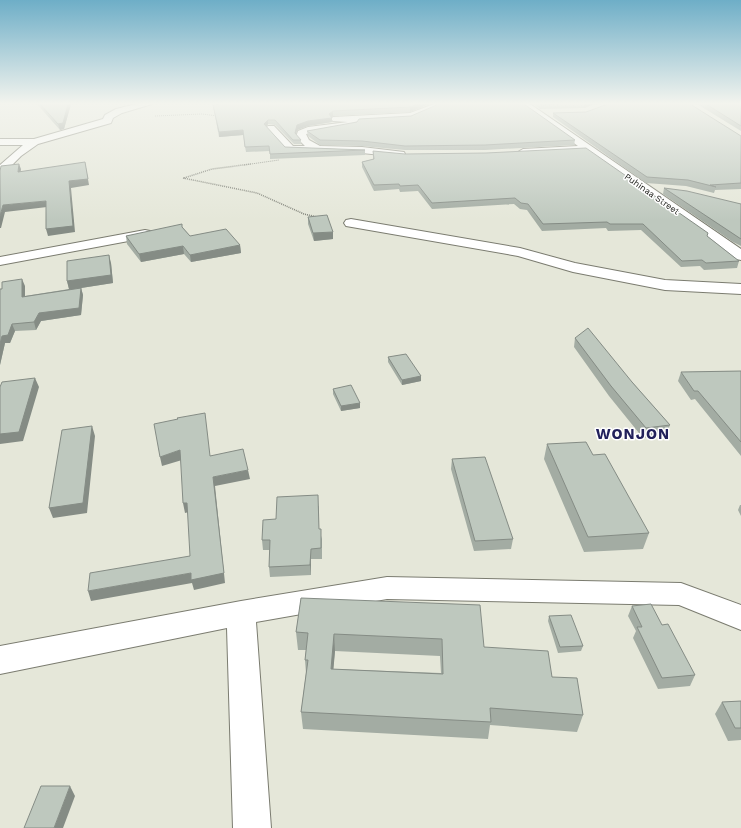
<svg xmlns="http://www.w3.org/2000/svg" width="741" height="828" viewBox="0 0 741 828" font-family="'Work Sans',sans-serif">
<rect width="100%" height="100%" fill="#e5e7d9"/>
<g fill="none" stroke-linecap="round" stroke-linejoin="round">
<defs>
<path id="street" d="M136 104H152L122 113 113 118 111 123 38 144 21 156 8 169 0 171V165L23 145H0V139H34L103 119 105 115 116 109Z
M434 104H449L410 119 354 122 357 124 355 126 306 134 309 140 320 146 362 147 404 152 405 154 400 157 362 153 290 152 286 151 266 128 268 126H274L293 146H305L296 137 298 131 308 127 348 122 333 121 331 119 333 117 410 113Z
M520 104H530L741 249V260L736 259 586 152 519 154 518 152 523 149 578 146Z
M351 219 520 248 575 263 665 280 741 284V294L665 290 573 272 518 256 346 226 344 223 346 220Z
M145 230 150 231 152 234 150 237 0 265V257Z
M387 577 681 583 741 605V630L679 605 387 599 256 622 271 828H233L227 628 0 674V646L241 601Z"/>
</defs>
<use href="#street" stroke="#7b7c70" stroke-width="2"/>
<path stroke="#7a7c73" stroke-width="1" stroke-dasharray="1 1" stroke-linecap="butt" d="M155 116 202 114 218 116
M244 165 279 160"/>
<path stroke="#7a7c73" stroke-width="1.5" stroke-dasharray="1 1" stroke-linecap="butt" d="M183 178 257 193 304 214 317 217
M184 178 212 169 251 164"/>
<use href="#street" fill="#fff" fill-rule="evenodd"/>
</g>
<path fill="#a3aca3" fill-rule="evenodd" d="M37 104H71L64 129 60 130Z
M221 104H429L410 112 333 116 331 117 332 122 308 126 297 130 296 135 301 140V144H294L275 125 268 124 267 127 285 147 365 150V155L270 159V151L246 152 243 135 219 137 213 105Z
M533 104H595L584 108 540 109Z
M697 104H741V131Z
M586 112 741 136V189L715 190 714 193 686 186 646 183 553 117V113Z
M411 116 575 140 574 145 485 150H405L362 146 320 145 308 136 307 131Z
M373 151 707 236 739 261 737 268 704 270 700 266 681 267 641 230 608 231 606 228 542 231 527 210 520 209 514 204 432 209 418 191 400 192 399 189 374 191 362 167V162L373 159Z
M664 188 741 204V246L733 242 663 194Z
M308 217 333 232V239L314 241 308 224Z
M182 227 190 236 240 245 241 253 191 262 184 254 141 262 127 244 126 236Z
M111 263 113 283 81 288 83 295 81 315 41 321 36 330 15 331 10 343H5L0 365V289L25 286V296L69 289 67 281Z
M575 338 632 382 670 425 666 435 643 438 609 396 574 347Z
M388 357 421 376V381L402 385 388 362Z
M741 371V456L695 399 691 400 678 381 681 372Z
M333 389 360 403V408L341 411 333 394Z
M547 444 649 533 643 549 584 552 544 459Z
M452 459 513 539 511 549 474 551 451 469Z
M740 505H741V516L738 510Z
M319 506V529L322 539V559H311V575L270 577 269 567 270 550H263L262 540 276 519Z
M301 598 484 647 552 677 583 715 577 732 490 725 488 739 303 729 301 712 306 673 305 660 306 650H298L296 632ZM335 651 440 656 441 673 333 669Z
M632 606 662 625 695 675 690 686 658 689 633 638 636 631 628 616Z
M549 616 583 646 581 651 558 653 548 621Z
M741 701V740L728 741 715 714 722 702Z"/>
<path fill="#858c85" d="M68 104H71L64 129 60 130 58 124Z
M418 104H429L410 112V107Z
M584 104H595L584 108Z
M333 111V116L331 118H332V122L308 126 297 130 295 138V133L297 125 308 121 329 114Z
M268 120V124L265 129 264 124Z
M243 130V135L219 137V132Z
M85 162 89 185 71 188 75 232 48 236 46 229 69 181Z
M19 164 21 169 20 178 18 172Z
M46 201 47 207 5 212 1 228H0V216L3 205Z
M333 232V239L314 241 313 233Z
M240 245 241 253 191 262 190 255Z
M183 246 184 254 141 262 139 254Z
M109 255 111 263 113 283 81 288 83 295 81 315 41 321 36 330 34 322 39 313 69 289 67 281Z
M22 279 25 286V304L22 297Z
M12 324 15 331 10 343H5L0 365V344L2 336Z
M421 376V381L402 385V380Z
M35 378 39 387 23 441 0 444V434Z
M360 403V408L341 411V406Z
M92 426 95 436 87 513 53 518 49 508Z
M180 450 182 460 162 466 160 457Z
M248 470 250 479 215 486 225 583 194 590 192 583 91 601 88 591 191 573 213 477Z
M183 503H187L189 512 185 513Z
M311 549V575L310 565Z
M334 634 335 651 332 686 331 669Z
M70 786 75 796 63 828H54Z"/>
<path fill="#bec8be" stroke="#858c85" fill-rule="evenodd" d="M40 104H68L63 123 58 124Z
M221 104H418L410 107 333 111 329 114 332 118 308 121 297 125 295 133 301 140H293L275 120H268L264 124 285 147 365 150 270 154 269 146 245 147 243 130 219 132 213 105Z
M439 104H524L575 140 485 145 405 146 362 141 320 140 307 131 357 122 359 119 411 116Z
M540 104H559L541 105Z
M608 104H690L741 136V183L710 185 716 187 688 180 647 177 553 113 586 112Z
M706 104H741V126Z
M586 148 708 233 707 236 739 261 706 263 702 260 682 261 643 224H610L607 222 543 224 528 204 521 203 515 198 432 203 418 185 400 186 399 184 374 185 362 162 374 159 373 151 405 154 486 153Z
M85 162 88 179 69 181 73 226 46 229V201L3 205 0 216V171L1 166 19 164 18 172Z
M664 188 687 191 741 204V239L735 235Z
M327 215 333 232 313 233 308 217Z
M182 224V227L190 236 226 229 240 245 190 255 183 246 139 254 126 236Z
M109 255 111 275 67 281V261Z
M22 279V297L81 288 79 308 39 313 34 322 12 324 8 335 2 336 0 344V289H2V282Z
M588 328 632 382 670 425 646 428 611 386 575 338Z
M406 354 421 376 402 380 388 357Z
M741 371V442L698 391H694L681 372Z
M35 378 19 432 0 434V387L2 382Z
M351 385 360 403 341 406 333 389Z
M205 413 210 456 243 449 248 470 213 477 224 573 191 580V573L88 591 90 573 190 556 187 503H183L180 450 160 457 154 424 178 419 177 418Z
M92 426 83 503 49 508 62 430Z
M586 442 593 455 605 454 649 533 588 537 547 444Z
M485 457 513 539 475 541 452 459Z
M318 495 319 529H321V548L311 549 310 565 269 567 270 540H262L263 520 276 519 277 497Z
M301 598 480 605 484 647 548 651 552 677 577 678 583 715 490 708 491 722 301 712 308 660H305L308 633 296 632ZM334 634 442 639 443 674 331 669Z
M651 604 662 625 668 624 695 675 662 678 637 627H642L632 606Z
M571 615 583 646 560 647 549 616Z
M741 701V728H735L722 702Z
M41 786H70L54 828H24Z"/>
<linearGradient id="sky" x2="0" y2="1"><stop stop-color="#6eaec7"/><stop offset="0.47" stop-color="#f3f4ee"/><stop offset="1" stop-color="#f3f4ee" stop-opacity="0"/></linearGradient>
<rect width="741" height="220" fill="url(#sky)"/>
<g text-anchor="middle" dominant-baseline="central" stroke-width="3" stroke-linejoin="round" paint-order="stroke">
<g font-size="9" fill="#1e1f1a" stroke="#fff">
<text transform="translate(652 194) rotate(35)">Puhinaa Street</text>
</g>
<g font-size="15" font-weight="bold" letter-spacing="1" fill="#22215b" stroke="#fff">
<text x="633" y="434">WONJON</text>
</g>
</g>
</svg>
